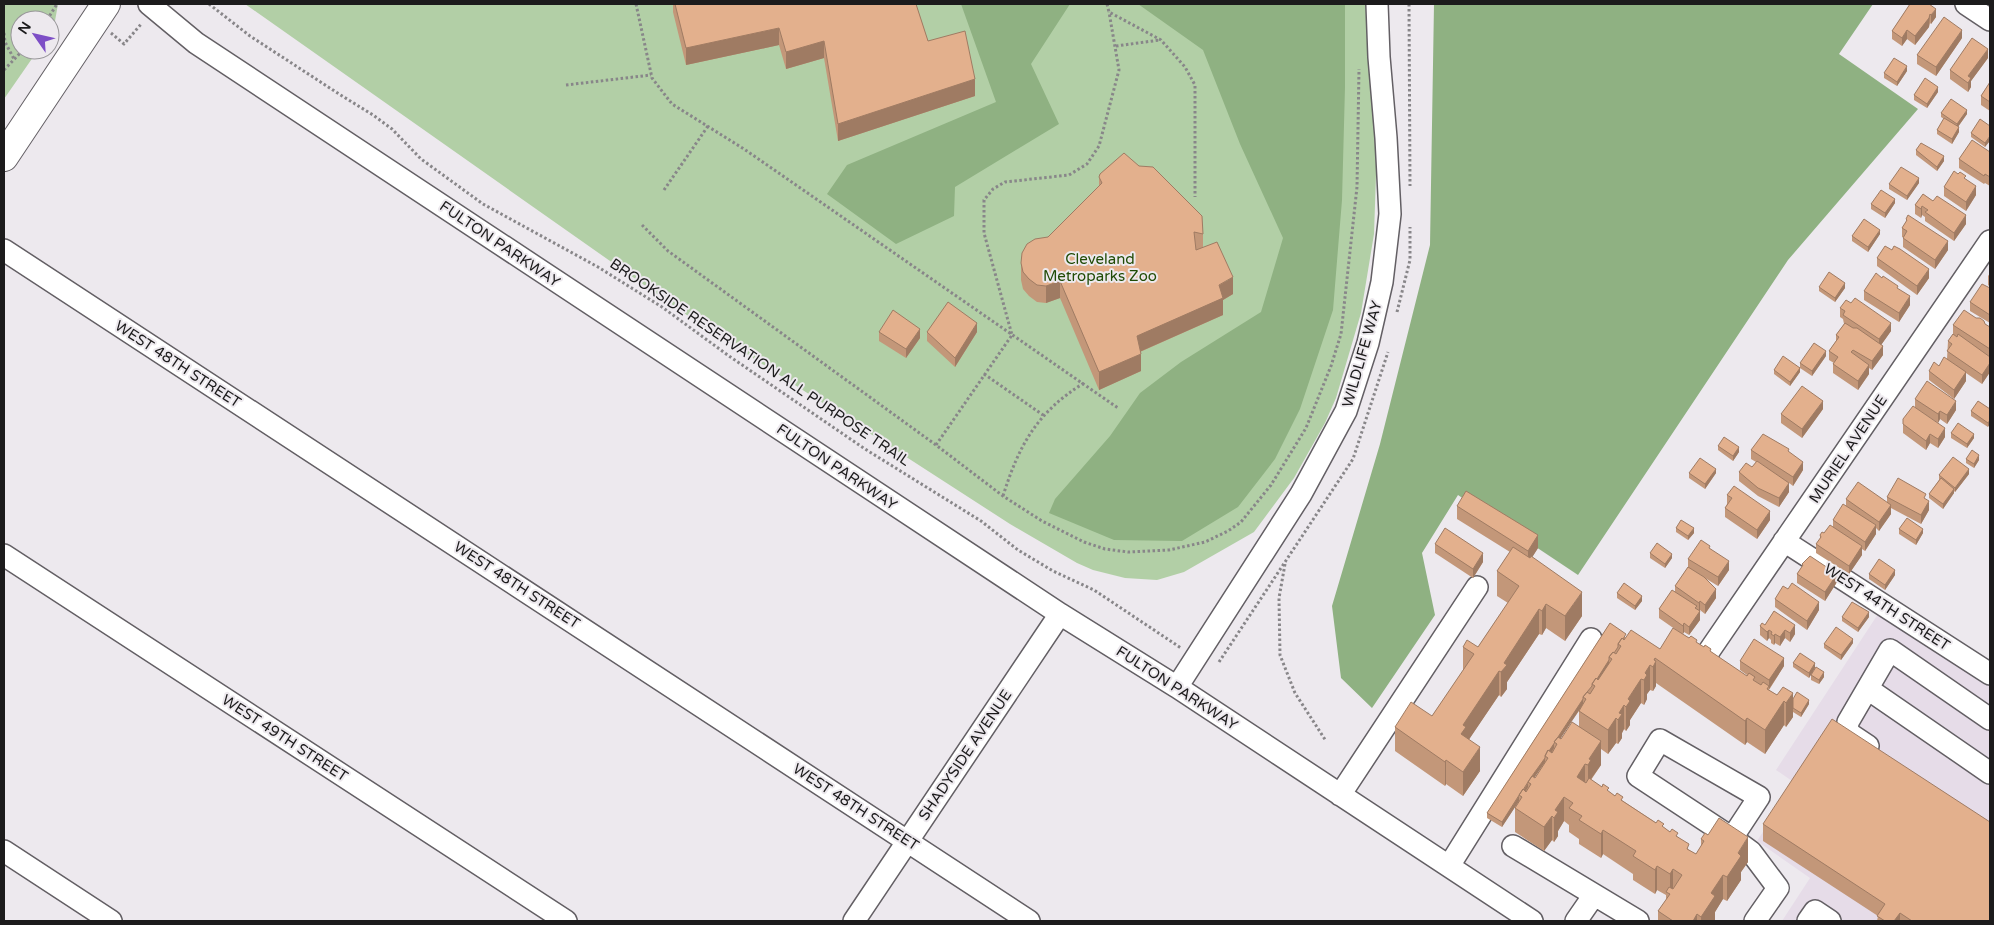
<svg xmlns="http://www.w3.org/2000/svg" width="1994" height="925" font-family="'Varela Round',sans-serif">
  <style>
    .built { fill: #e6dce8 }
    .green { fill: #b2cfa6 }
    .forest { fill: #8fb182 }
    .lines { fill: none; stroke-linecap: round; stroke-linejoin: round }
    .minor-casing { stroke: #635f64; stroke-width: 24 }
    .major-casing { stroke: #635f64; stroke-width: 30 }
    .path { stroke: #888689; stroke-width: 3; stroke-dasharray: 2.5 2.5; stroke-linecap: butt }
    .minor { stroke: #fff; stroke-width: 21 }
    .major { stroke: #fff; stroke-width: 28 }
    .wall { fill: #c39779; fill-rule: evenodd }
    .shaded-wall { fill: #9f7b63 }
    .building { fill: #e3b08d; stroke: #9f7b63 }
    .labels { text-anchor: middle; stroke-width: 4; stroke-linejoin: round; paint-order: stroke }
    .street-label { font-size: 15px; fill: #1c1b1c; stroke: #ede9ee }
    .park-label { font-size: 15px; fill: #204b06; stroke: #ede9ee }
  </style>
  <rect width="100%" height="100%" fill="#ede9ee"/>
  <!-- built -->
  <path class="built" d="M1880,611L1990,685V921H1782L1810,878L1757,841L1795,783L1776,770Z"/>
  <!-- green -->
  <path class="green" d="M4,4H58L55,21L50,32V20H20V50H38L4,99Z
    M245,4H1369L1377,146L1374,234L1361,313L1336,398L1325,423L1294,478L1254,532L1184,572L1157,580L1125,578L1093,570L1077,563L1010,524L691,318Z"/>
  <!-- forest -->
  <path class="forest" d="M961,4H1070L1031,64L1059,124L955,187L954,216L896,244L827,194L847,165L996,102Z
    M1138,4H1345V87L1342,200L1333,310L1300,409L1275,459L1238,507L1182,541L1114,540L1049,513L1055,499L1110,436L1140,393L1181,362L1261,312L1283,238L1240,144L1203,50Z
    M1434,4H1873L1839,54L1918,109L1788,260L1578,575L1458,495L1422,553L1435,615L1372,708L1341,678L1332,606L1380,444L1430,245Z"/>
  <g class="lines">
    <defs>
      <path id="minor" d="M149,4L196,43L1060,614L1177,687L1532,921
        M1966,4L1990,20
        M4,250L1029,921
        M1784,541L1990,674
        M4,555L566,921
        M1705,657L1990,241
        M1177,687L1301,494L1346,411L1368,343L1382,282L1390,214L1386,138L1379,57L1377,4
        M1868,689L1990,773
        M1868,746L1847,732L1848,722L1890,650L1990,719
        M1340,795L1477,587
        M1732,838L1759,797L1660,740L1638,776L1732,838L1751,852L1778,888L1755,921
        M1513,846L1638,921
        M4,851L111,921
        M1449,866L1591,639
        M854,921L1060,614
        M1576,921L1594,895
        M1808,921L1815,911L1830,921"/>
      <path id="major" d="M4,157L106,4"/>
    </defs>
    <!-- minor casing -->
    <use href="#minor" class="minor-casing"/>
    <!-- major casing -->
    <use href="#major" class="major-casing"/>
    <!-- path -->
    <path class="path" d="M209,4L250,36L339,94L373,115L392,129L421,159L483,204L598,267L662,307L729,356L865,449L981,521L1018,550L1053,571L1094,590L1181,648
      M636,4L652,78L672,104L744,149L1118,408
      M1107,4L1109,12L1161,40L1185,67L1195,85V197
      M1409,4L1410,186
      M47,20L57,4
      M4,33L5,42L14,59
      M111,33L124,44L142,23
      M1116,46L1160,40
      M4,70L23,50
      M566,85L651,75
      M664,190L708,126
      M642,225L668,251L936,445L1003,496L1042,521L1084,542L1105,549L1128,552L1169,550L1205,542L1228,531L1241,522L1271,485L1306,428L1331,366L1341,334L1357,187L1359,69
      M1397,312L1410,260V227
      M984,374L1043,415
      M936,445L1012,335L984,233V200L993,189L1005,182L1069,175L1087,164L1099,146L1119,70L1109,12
      M1003,496C1019,445 1037,412 1084,383
      M1285,564L1279,598L1280,655L1295,693L1326,741
      M1219,662L1353,459L1388,352"/>
    <!-- minor -->
    <use href="#minor" class="minor"/>
    <!-- major -->
    <use href="#major" class="major"/>
  </g>
  <!-- wall -->
  <path class="wall" d="M673,4H916L928,41L975,96L838,141L824,58L786,69L779,45L686,65L673,12Z
    M1910,4L1936,17L1931,24L1930,23L1929,27L1915,45L1907,39L1902,46L1892,39V31Z
    M1962,38L1936,76L1917,64V55Z
    M1988,58L1971,81V87L1968,92L1950,79V70Z
    M1907,71L1897,86L1884,78V73Z
    M1990,82V111L1981,105V96Z
    M1938,92L1927,108L1914,100V95Z
    M1941,113L1967,114L1958,127L1959,132L1952,144L1937,134V130L1944,119L1941,117Z
    M1990,126L1985,147L1971,137V133Z
    M1916,150L1944,161L1937,171L1916,155Z
    M1990,152V186L1985,183L1984,184L1959,168V159Z
    M1099,177L1203,234V248L1233,294L1223,300V315L1140,352L1141,371L1099,390L1060,298L1046,303L1037,302L1029,296L1023,289L1021,280V263L1048,237L1099,186Z
    M1919,183L1907,200L1889,189V184Z
    M1944,187L1976,195L1966,211L1944,196Z
    M1923,194L1966,224L1954,241L1925,221V217L1922,215L1921,218L1915,214V205Z
    M1895,203L1885,218L1871,209V204Z
    M1906,219L1948,250L1935,269L1903,247V237H1902V228L1906,222Z
    M1880,234L1868,252L1852,241V236Z
    M1877,258L1929,278L1917,295L1877,266Z
    M1990,273V287L1988,285V276Z
    M1819,287L1845,288L1835,302L1819,291Z
    M1990,288V323L1970,311V302Z
    M1898,289L1910,305L1899,322L1864,300V291Z
    M1840,308L1891,331L1881,345L1883,355L1872,370L1869,368V374L1858,390L1833,373V364L1834,363L1829,360V351L1836,341V335L1844,324L1843,319L1840,317Z
    M1985,324L1990,327V372L1982,384L1966,373V381L1954,399L1929,380V371L1939,366L1947,359L1948,341L1953,334V325Z
    M879,332L920,338L906,358L879,341Z
    M927,332H977L955,367L927,341Z
    M1826,356L1812,376L1800,368V372L1790,386L1774,374V370L1800,367V363Z
    M1915,399L1956,410L1947,424L1940,419L1938,423L1915,408Z
    M1823,409L1802,438L1781,423V414Z
    M1990,409L1988,427L1971,416V411Z
    M1903,419L1945,437L1938,448L1930,443L1926,450L1903,433Z
    M1951,433L1974,438L1967,448L1951,438Z
    M1718,446L1739,452L1733,461L1718,450Z
    M1751,450L1789,452L1803,470L1793,486L1788,482L1789,492L1779,507L1758,496L1739,481V472L1752,467L1756,462L1751,459Z
    M1966,459L1979,460L1974,468L1966,463Z
    M1689,473H1716L1705,489L1689,478Z
    M1969,474L1955,492L1954,491V493L1943,509L1929,498V494L1939,480V475Z
    M1727,495L1770,520L1757,539L1725,517V508L1727,504Z
    M1887,497L1926,500L1929,510L1921,524L1891,508V514L1879,531L1876,528V534L1865,551L1862,549V555L1849,574L1816,553V544L1820,539V535L1833,527V520L1846,505V499L1887,503Z
    M1457,506L1538,548L1532,557L1582,616L1565,641L1546,628L1542,635L1539,634L1507,682V689L1501,697L1499,695L1469,739L1480,771L1463,796L1446,784L1445,786L1395,751V727L1432,716L1463,671V647H1478L1508,603L1497,596V571L1510,552L1457,519Z
    M1676,528L1694,533L1688,540L1676,532Z
    M1899,529L1923,533L1916,545L1899,534Z
    M1435,544L1483,562L1473,578L1435,553Z
    M1710,549L1729,570L1718,586L1695,572L1716,598L1705,614L1700,610V620L1689,635L1684,632L1683,634L1747,676V675L1740,670V661L1784,666L1769,690L1777,695L1809,704L1801,717L1793,712V717L1786,727L1784,725L1765,754L1747,742L1745,745L1656,683V686L1653,691L1650,690L1647,694V699L1644,705L1641,703L1630,720V725L1626,731L1624,729L1622,733V738L1618,744L1616,743L1608,754L1601,749V765L1591,780L1678,837L1689,850L1696,854L1701,847V839L1748,862L1741,872V880L1727,901L1723,899L1715,912V920L1714,921H1658V911L1666,900V895L1657,890L1655,894L1633,880V874L1603,854L1601,858L1579,844V839L1569,832V825L1564,821L1558,831V836L1554,842L1552,840L1544,851L1515,832V808L1519,801L1502,827L1487,818V813L1610,623L1626,638L1660,649L1679,632L1659,618V609L1675,591V586L1688,567V559ZM1579,711V726L1561,739L1560,738ZM1545,762L1535,778H1534Z
    M1650,553L1672,558L1665,568L1650,558Z
    M1802,564L1837,582L1825,601L1797,583V574L1802,567Z
    M1869,574L1895,575L1885,590L1869,579Z
    M1617,593L1642,601L1635,610L1617,598Z
    M1775,599L1819,610L1807,630L1775,607Z
    M1774,611L1795,634L1790,642L1785,638L1780,646L1775,643L1774,645L1771,643V640L1769,638L1767,641L1760,635V626L1765,625Z
    M1842,617H1869L1858,632L1842,621Z
    M1853,643L1841,660L1824,648V644Z
    M1793,663L1815,668L1809,678L1793,667Z
    M1811,675L1824,677L1819,684L1811,680Z
    M1763,824L1990,921H1877L1878,916L1763,841Z"/>
  <!-- shaded-wall -->
  <path class="shaded-wall" d="M1936,9V17L1931,24V15Z
    M1930,14L1929,27L1915,45V36Z
    M779,28V45L686,65V48Z
    M1907,30V39L1902,46V38Z
    M1962,30V38L1936,76V67Z
    M824,41V58L786,69V52Z
    M1988,49V58L1971,81V87L1968,92V76Z
    M1907,66V71L1897,86V82Z
    M975,79V96L838,141V124Z
    M1938,87V92L1927,108V104Z
    M1967,110V114L1957,128V124Z
    M1959,127V132L1952,144V139Z
    M1990,136V141L1985,147V143Z
    M1944,156V161L1937,171V167Z
    M1919,178V183L1907,200V196Z
    M1976,186V195L1966,211V202Z
    M1895,199V203L1885,218V213Z
    M1922,206V215L1921,218V209Z
    M1966,215V224L1954,241V233Z
    M1880,230V234L1868,252V247Z
    M1948,241V250L1935,269V260Z
    M1929,269V278L1917,295V286Z
    M1233,277V294L1223,300V315L1137,353V336Z
    M1060,281V298L1046,303V286Z
    M1845,283V288L1835,302V298Z
    M1910,296V305L1899,322V313Z
    M977,323V332L955,367V358Z
    M1891,323V331L1879,348V339Z
    M920,329V338L906,358V349Z
    M1883,346V355L1872,370V361Z
    M1826,351V356L1812,376V371Z
    M1141,354V371L1099,390V372Z
    M1990,363V372L1982,384V375Z
    M1869,365V374L1858,390V381Z
    M1800,368V372L1790,386V382Z
    M1966,372V381L1954,399V390Z
    M1823,401V409L1802,438V429Z
    M1956,401V410L1947,424V415Z
    M1940,411V419L1938,423V414Z
    M1990,420V424L1988,427V423Z
    M1945,428V437L1938,448V439Z
    M1930,434V443L1926,450V441Z
    M1974,434V438L1967,448V444Z
    M1739,447V452L1733,461V456Z
    M1979,455V460L1974,468V464Z
    M1803,462V470L1793,486V477Z
    M1716,469V473L1705,489V484Z
    M1969,469V474L1955,492V488Z
    M1789,483V492L1779,507V498Z
    M1954,489V493L1943,509V504Z
    M1929,501V510L1921,524V515Z
    M1891,505V514L1879,531V522Z
    M1770,511V520L1757,539V530Z
    M1876,525V534L1865,551V542Z
    M1694,528V533L1688,540V536Z
    M1923,529V533L1916,545V540Z
    M1538,535V548L1528,564V551Z
    M1862,546V555L1849,574V566Z
    M1483,553V562L1473,578V569Z
    M1672,554V558L1665,568V564Z
    M1729,561V570L1718,586V577Z
    M1895,570V575L1885,590V585Z
    M1837,574V582L1825,601V592Z
    M1716,589V598L1705,614V605Z
    M1582,592V616L1565,641V616Z
    M1642,596V601L1635,610V606Z
    M1700,601V610L1699,612V603Z
    M1819,602V610L1807,630V621Z
    M1546,604V628L1542,635V611Z
    M1539,609V634L1507,682V689L1501,697V672L1504,663Z
    M1700,611V620L1689,635V627Z
    M1869,612V617L1858,632V628Z
    M1684,623V632L1683,634V626Z
    M1795,625V634L1790,642V633Z
    M1769,630V638L1767,641V632Z
    M1785,630V638L1780,646V637Z
    M1775,634V643L1774,645V636Z
    M1853,639V643L1841,660V655Z
    M1655,658V663L1656,661V686L1653,691V667L1654,660Z
    M1784,658V666L1769,689V680Z
    M1609,660V664L1595,686L1593,685Z
    M1815,663V668L1809,678V673Z
    M1650,665V690L1647,694V699L1644,705V680L1645,673Z
    M1499,671V695L1466,744L1461,734L1463,725Z
    M1824,672V677L1819,684V680Z
    M1641,679V703L1630,720V725L1626,731V707L1628,699Z
    M1793,693V717L1786,727V703Z
    M1583,699V704L1557,744L1555,742Z
    M1809,700V704L1801,717V713Z
    M1784,701V725L1765,754V730Z
    M1624,705V729L1622,733V738L1618,744V720L1619,713Z
    M1616,718V743L1608,754V730Z
    M1747,718V742L1745,745V721Z
    M1601,741V765L1591,779V784L1588,790V765L1589,759Z
    M1554,743V748L1548,758L1545,756Z
    M1480,747V771L1463,796V772Z
    M1545,758V762L1530,784L1528,782Z
    M1446,760V784L1445,786V762Z
    M1585,764V788L1577,777Z
    M1528,783V787L1522,797L1520,796Z
    M1519,796V801L1502,827V822Z
    M1564,797V821L1558,831V836L1554,842V818L1555,810Z
    M1552,816V840L1544,851V827Z
    M1603,830V854L1601,858V834Z
    M1748,837V862L1741,872V880L1727,901V877L1738,853Z
    M1657,866V890L1655,894V870Z
    M1673,869V893L1670,898V874Z
    M1723,875V899L1715,912V920L1714,921H1701V917L1711,893Z
    M1900,913V921H1894Z
    M1697,914V921H1693Z"/>
  <!-- building -->
  <path class="building" d="M675,4H916L928,41L965,31L975,79L838,124L824,41L786,52L779,28L686,48Z
    M1910,4H1929L1936,9L1931,15L1930,14L1929,18L1915,36L1907,30L1902,38L1892,31Z
    M1944,17L1962,30L1936,67L1917,55Z
    M1972,38L1988,49L1968,76L1971,78L1968,83L1950,70Z
    M1894,58L1907,66L1897,82L1884,73Z
    M1925,78L1938,87L1927,104L1914,95Z
    M1990,82V102L1981,96Z
    M1951,99L1967,110L1957,124L1941,113Z
    M1944,118L1959,127L1952,139L1937,130Z
    M1980,119L1990,126V136L1985,143L1971,133Z
    M1972,140L1990,152V177L1985,174L1984,176L1959,159Z
    M1921,143L1944,156L1937,167L1916,150Z
    M1124,153L1139,166L1153,167L1202,216L1203,234L1194,232L1196,250L1217,242L1233,277L1219,285L1223,298L1137,336L1141,354L1099,372L1060,281L1046,286L1037,285L1029,279L1023,272L1021,263L1022,253L1027,244L1035,239L1048,237L1102,183L1099,177L1100,174Z
    M1901,167L1919,178L1907,196L1889,184Z
    M1954,171L1958,174L1960,172L1966,176L1964,178L1976,186L1966,202L1944,187Z
    M1881,190L1895,199L1885,213L1871,204Z
    M1923,194L1933,201L1937,196L1966,215L1954,233L1925,212L1928,210L1922,206L1921,209L1915,205Z
    M1908,215L1948,241L1935,260L1903,238L1907,231L1902,228L1907,220L1906,219Z
    M1864,219L1880,230L1868,247L1852,236Z
    M1885,246L1892,250L1894,246L1900,249L1929,269L1917,286L1877,258Z
    M1829,272L1845,283L1835,298L1819,287Z
    M1876,273L1882,278L1883,276L1898,286L1897,288L1910,296L1899,313L1864,291Z
    M1982,284L1990,288V315L1970,302Z
    M1855,298L1891,323L1879,339L1843,315L1845,311L1840,308L1846,300L1851,303Z
    M948,302L977,323L955,358L927,332Z
    M893,310L920,329L906,349L879,332Z
    M1964,310L1976,318H1980L1984,321L1985,324L1990,327V349L1953,325Z
    M1845,323L1853,328H1857L1883,346L1872,361L1853,350L1851,352L1869,365L1858,381L1833,364L1838,357L1829,351L1839,337L1836,335Z
    M1953,334L1957,337L1958,334L1990,357V363L1982,375L1947,351L1952,344L1948,341Z
    M1814,343L1826,351L1812,371L1800,363Z
    M1783,356L1800,368L1790,382L1774,370Z
    M1944,357L1966,372L1954,390L1929,371L1934,362L1939,366Z
    M1927,381L1956,401L1947,415L1940,411L1938,414L1915,399Z
    M1802,386L1823,401L1802,429L1781,414Z
    M1978,401L1990,409V420L1988,423L1971,411Z
    M1913,406L1945,428L1938,439L1930,434L1926,441L1903,424V419Z
    M1958,423L1974,434L1967,444L1951,433Z
    M1763,434L1789,449L1788,451L1803,462L1793,477L1751,450Z
    M1724,437L1739,447L1733,456L1718,446Z
    M1972,450L1979,455L1974,464L1966,459Z
    M1953,457L1969,469L1955,488L1939,475Z
    M1700,458L1716,469L1705,484L1689,473Z
    M1757,461L1789,483L1779,498L1758,488L1739,472L1746,463L1752,467Z
    M1898,478L1926,494L1924,498L1929,501L1921,515L1887,497Z
    M1941,478L1954,489L1943,504L1929,494Z
    M1858,482L1891,505L1879,522L1846,499Z
    M1734,486L1770,511L1757,530L1725,508L1732,498L1727,495Z
    M1466,491L1538,535L1528,551L1457,506Z
    M1843,504L1876,525L1865,542L1833,520Z
    M1907,518L1923,529L1916,540L1899,529Z
    M1681,520L1694,528L1688,536L1676,528Z
    M1830,525L1862,546L1849,566L1816,544L1821,537L1820,535L1822,532L1824,533Z
    M1445,528L1483,553L1473,569L1435,544Z
    M1701,540L1710,546L1709,548L1729,561L1718,577L1688,559Z
    M1657,543L1672,554L1665,564L1650,553Z
    M1513,547L1530,558L1531,556L1582,592L1565,616L1546,604L1542,611L1539,609L1504,663L1507,665L1501,672L1499,671L1463,725L1466,727L1461,734L1480,747L1463,772L1446,760L1445,762L1395,727L1411,702L1432,716L1474,654L1463,647L1467,640L1478,647L1519,586L1497,571Z
    M1810,556L1837,574L1825,592L1797,574L1803,565L1802,564Z
    M1879,559L1895,570L1885,585L1869,574Z
    M1688,567L1704,577L1716,589L1705,605L1700,601L1699,603L1675,586Z
    M1624,583L1642,596L1635,606L1617,593Z
    M1792,583L1819,602L1807,621L1775,599L1783,586L1788,589Z
    M1672,590L1697,606L1695,608L1700,611L1689,627L1684,623L1683,626L1659,609Z
    M1852,602L1869,612L1858,628L1842,617Z
    M1774,611L1795,625L1790,633L1785,630L1780,637L1775,634L1774,636L1771,634L1772,632L1769,630L1767,632L1760,626L1762,623L1765,625Z
    M1610,623L1626,634L1623,639L1622,638L1618,644V647L1614,653L1613,652L1609,657V660L1597,679L1596,678L1592,684V686L1583,697V699L1558,737L1554,742H1555L1549,751L1548,750L1545,756V758L1532,776L1528,782L1523,790V789L1502,822L1487,813Z
    M1836,627L1853,639L1841,655L1824,644Z
    M1673,628L1689,638L1691,636L1697,640L1696,642L1704,647L1705,645L1711,649L1710,651L1747,676L1749,673L1755,677L1753,680L1761,685L1763,682L1769,686L1767,689L1777,695L1783,687L1793,693L1786,703L1784,701L1765,730L1747,718L1745,721L1655,658L1654,660L1656,661L1653,667L1650,665L1645,673L1647,675L1644,680L1641,679L1628,699L1630,701L1626,707L1624,705L1619,713L1622,714L1618,720L1616,718L1608,730L1579,711L1586,699L1583,697L1587,692L1590,694L1595,686L1592,684L1596,678L1598,680L1612,659L1609,657L1613,652L1616,654L1621,646L1618,644L1622,638L1624,640L1631,630L1660,649Z
    M1754,639L1784,658L1769,680L1740,661Z
    M1800,653L1815,663L1809,673L1793,663Z
    M1816,667L1824,672L1819,680L1811,675Z
    M1797,692L1809,700L1801,713L1793,708V699Z
    M1832,719L1990,822V921H1912L1900,913L1894,921H1885L1877,916L1885,904L1763,824Z
    M1572,722L1601,741L1589,759L1591,760L1588,765L1585,764L1577,777L1586,783L1589,778L1602,787L1603,784L1609,788L1607,790L1615,796L1617,793L1623,797L1621,800L1656,823L1658,820L1664,824L1662,826L1670,832L1672,829L1678,833L1676,836L1689,844L1687,849L1696,854L1704,841L1701,839L1705,833L1708,835L1719,818L1748,837L1738,853L1741,856L1727,877L1723,875L1711,893L1715,896L1701,917L1697,914L1693,921H1673L1658,911L1670,894L1666,892L1669,887L1673,889L1682,875L1673,869L1670,874L1657,866L1655,870L1633,856L1636,851L1603,830L1601,834L1579,820L1582,816L1569,808L1573,803L1564,797L1555,810L1558,812L1554,818L1552,816L1544,827L1515,808L1522,797L1519,795L1523,789L1526,792L1531,784L1528,782L1532,776L1535,778L1548,758L1545,756L1548,750L1552,753L1557,744L1554,742L1558,737L1561,739Z"/>
  <g class="labels">
    <!-- street labels -->
    <g class="street-label">
      <text transform="translate(500 244) rotate(34)" y="5">FULTON PARKWAY</text>
      <text transform="translate(1362 354) rotate(-74)" y="5">WILDLIFE WAY</text>
      <text transform="translate(760 362) rotate(34)" y="5">BROOKSIDE RESERVATION ALL PURPOSE TRAIL</text>
      <text transform="translate(178 364) rotate(33)" y="5">WEST 48TH STREET</text>
      <text transform="translate(1848 449) rotate(-56)" y="5">MURIEL AVENUE</text>
      <text transform="translate(837 467) rotate(34)" y="5">FULTON PARKWAY</text>
      <text transform="translate(517 585) rotate(33)" y="5">WEST 48TH STREET</text>
      <text transform="translate(1887 607) rotate(33)" y="5">WEST 44TH STREET</text>
      <text transform="translate(1177 688) rotate(33)" y="5">FULTON PARKWAY</text>
      <text transform="translate(285 738) rotate(33)" y="5">WEST 49TH STREET</text>
      <text transform="translate(965 755) rotate(-56)" y="5">SHADYSIDE AVENUE</text>
      <text transform="translate(856 807) rotate(33)" y="5">WEST 48TH STREET</text>
    </g>
    <!-- park labels -->
    <g class="park-label">
      <text x="1100" y="264">Cleveland<tspan x="1100" dy="17">Metroparks Zoo</tspan></text>
    </g>
  </g>
  <!-- border -->
  <rect width="1994" height="925" fill="none" stroke="#1c1b1c" stroke-width="10"/>
  <!-- north arrow -->
  <g transform="translate(35 35) rotate(304)"><circle r="24" fill="#ede9ee" stroke="#99979a"/>
  <path d="M0-4L9 19L0 12L-9 19Z" fill="#7d4ec6"/>
  <text y="-8" font-size="14" font-weight="bold" text-anchor="middle" fill="#1c1b1c">N</text>
  </g>
</svg>
